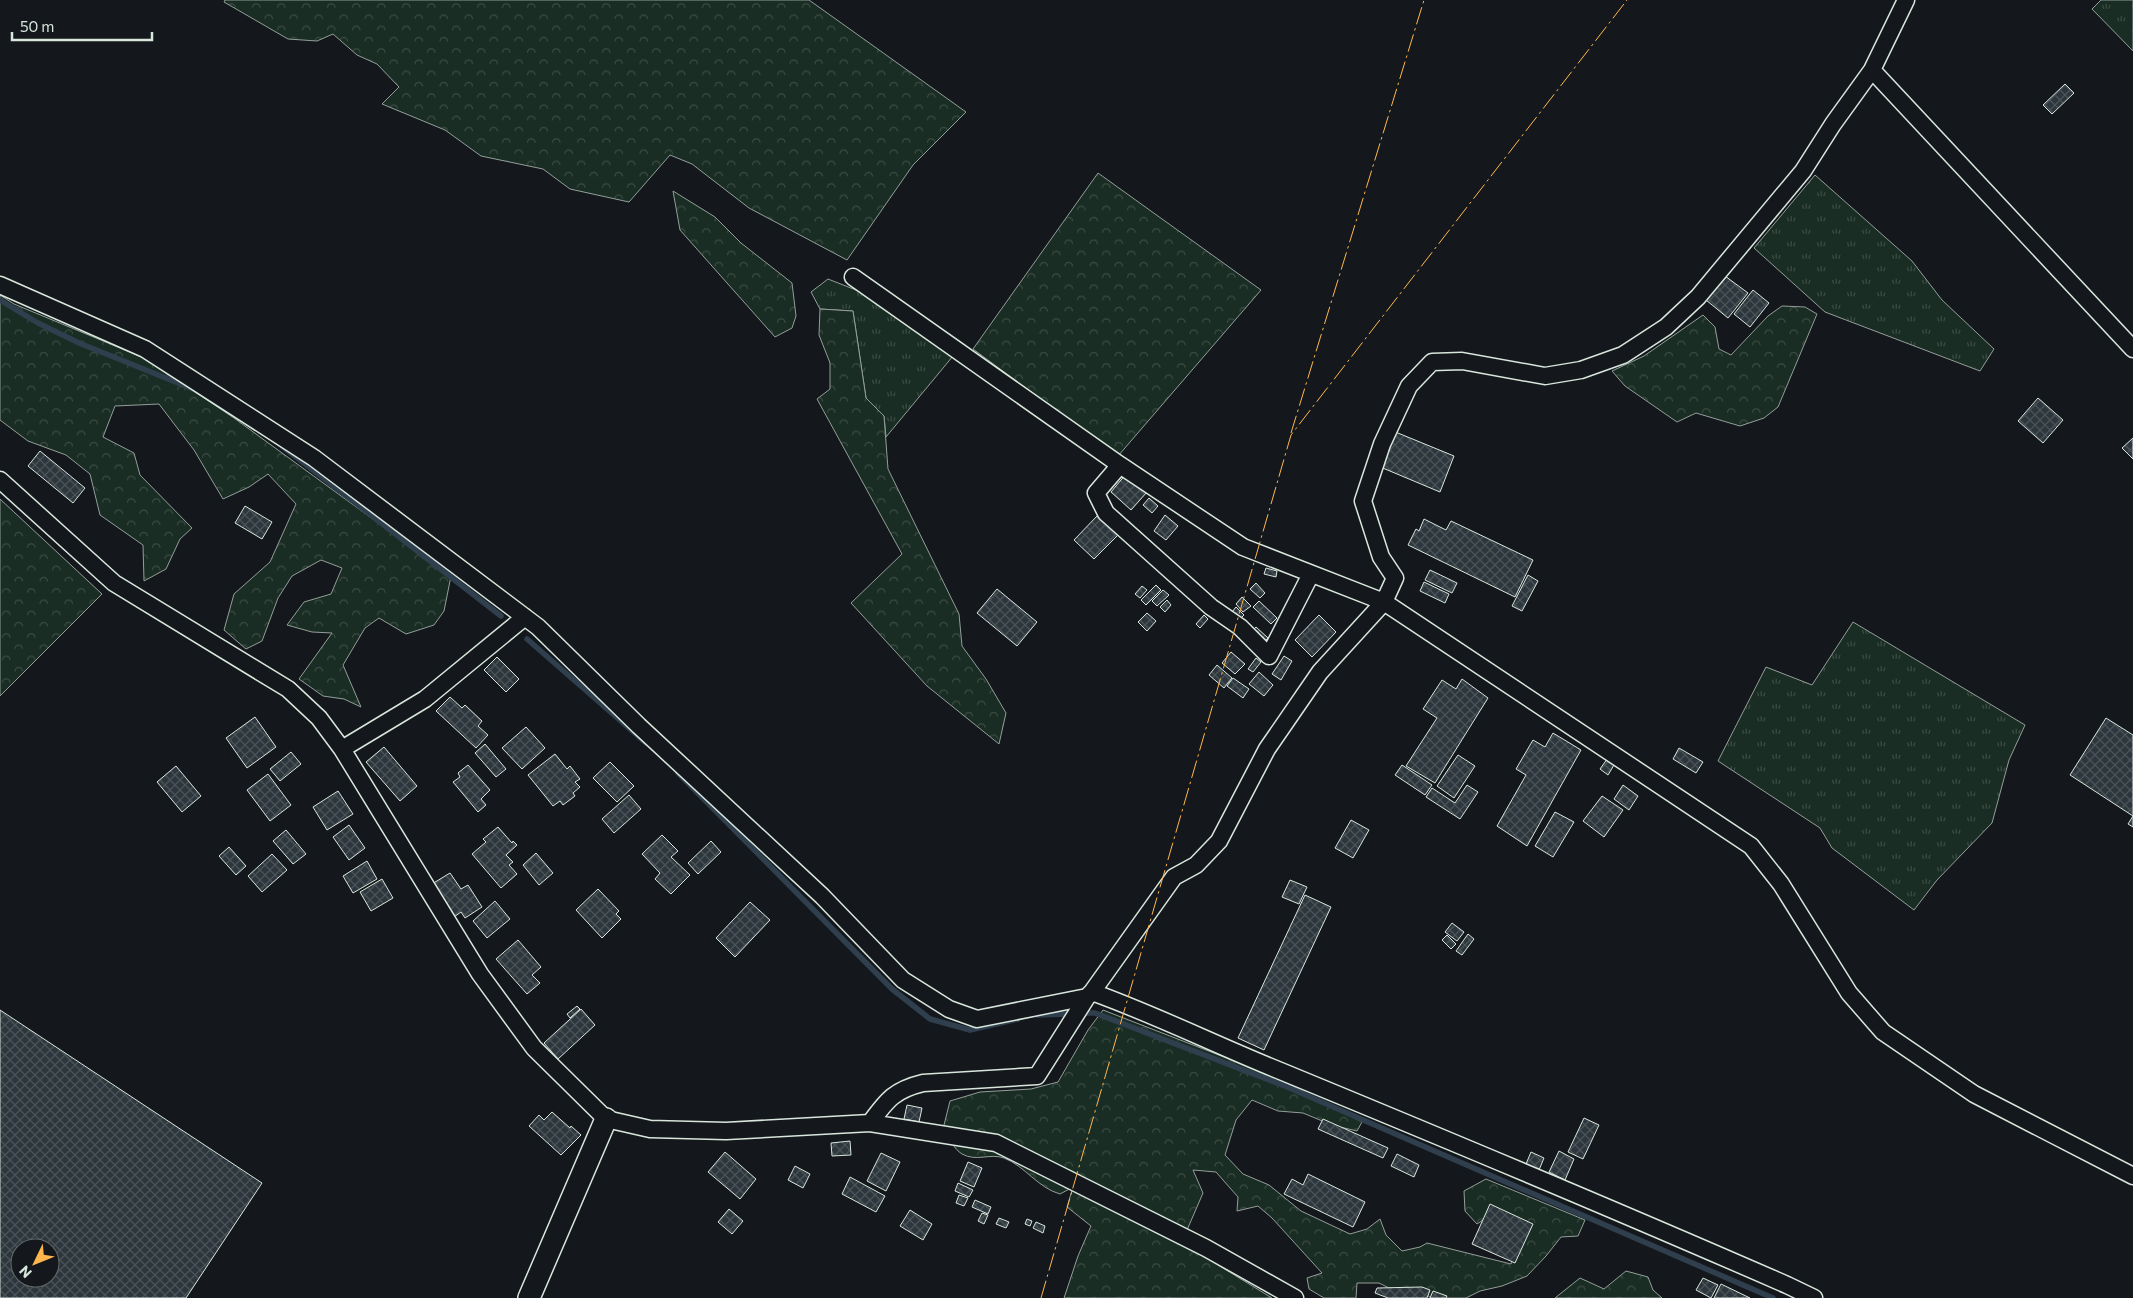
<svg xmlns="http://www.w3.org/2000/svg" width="2133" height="1298" font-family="Commissioner,sans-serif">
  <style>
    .grass { fill: url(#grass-tufts); stroke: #939e99 }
    .forest { fill: url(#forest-crowns); stroke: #939e99 }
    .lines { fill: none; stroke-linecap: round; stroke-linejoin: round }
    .stream { stroke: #2f3f4d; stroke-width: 5.5 }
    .building { fill: url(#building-cross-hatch); stroke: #d8e6dc; fill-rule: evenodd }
    .minor-casing { stroke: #d8e6dc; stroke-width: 19 }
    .tertiary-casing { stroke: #d8e6dc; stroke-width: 24 }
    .minor { stroke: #14181c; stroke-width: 16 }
    .tertiary { stroke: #14181c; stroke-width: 21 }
    .power { stroke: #ffb74d; stroke-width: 1; stroke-dasharray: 18 4 2.5 4; stroke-linecap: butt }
  </style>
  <defs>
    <pattern id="grass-tufts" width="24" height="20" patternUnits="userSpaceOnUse" patternTransform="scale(1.25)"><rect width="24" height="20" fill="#1a2d24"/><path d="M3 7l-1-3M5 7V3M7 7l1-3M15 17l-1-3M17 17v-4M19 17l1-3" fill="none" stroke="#3b4b43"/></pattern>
    <pattern id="forest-crowns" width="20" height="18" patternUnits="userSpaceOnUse" patternTransform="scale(1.25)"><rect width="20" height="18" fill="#1a2d24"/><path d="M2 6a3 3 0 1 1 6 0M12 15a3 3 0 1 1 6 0" fill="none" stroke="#3b4b43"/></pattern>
    <pattern id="building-cross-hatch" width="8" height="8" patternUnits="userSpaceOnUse" patternTransform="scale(1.25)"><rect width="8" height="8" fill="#2c363c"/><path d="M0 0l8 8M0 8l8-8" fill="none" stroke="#4a5358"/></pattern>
  </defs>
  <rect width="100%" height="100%" fill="#14181c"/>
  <!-- grass -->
  <path class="grass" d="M2101,0H2133V51L2092,9Z
    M1815,175L1912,261L1942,300L1994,349L1980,371L1825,312L1754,248Z
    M828,279L861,292L953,356L886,437L884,416L866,398L853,311L820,309L811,292Z
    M1853,622L2025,725L2009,760L1992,823L1937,880L1914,910L1832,848L1820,828L1718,761L1766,667L1812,685Z"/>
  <!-- forest -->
  <path class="forest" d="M225,0H809L966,112L913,165L847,260L749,208L692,164L670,155L629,202L570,189L543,169L481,156L445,130L382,104L399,87L377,64L357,55L333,34L317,41L288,39L224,2Z
    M1098,173L1261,290L1118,456L973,349Z
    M673,191L715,217L741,243L792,283L796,316L792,328L775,337L680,230Z
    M0,295L14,304L144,358L234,418L451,576L444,611L434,625L406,634L379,618L365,628L343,665L361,707L344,699L323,696L299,679L332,633L312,632L287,625L304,602L331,594L342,568L321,560L292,576L278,598L262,641L246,649L224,630L234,594L270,562L296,504L268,474L249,487L223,499L194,450L159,404L115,406L103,437L134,453L140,475L192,528L180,539L166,569L144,581L143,545L100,515L90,474L66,455L28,441L0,420Z
    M1782,306L1805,307L1817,314L1778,407L1764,418L1740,426L1696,413L1677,422L1625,386L1612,371L1644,356L1703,315L1715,327L1719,349L1731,355L1768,316Z
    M820,309L853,311L866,398L884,416L888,469L959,614L962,646L986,679L1006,713L999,744L927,686L851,603L902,554L817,399L830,389V363L819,335Z
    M0,499L102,594L0,696Z
    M1103,1010L1273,1076L1362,1122L1357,1131L1332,1125L1303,1113L1278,1111L1252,1100L1236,1120L1225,1155L1243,1174L1269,1185L1301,1211L1350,1234L1367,1229L1380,1219L1386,1235L1402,1251L1420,1247L1427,1243L1511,1264L1527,1227L1489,1216L1477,1224L1465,1211L1464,1191L1486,1179L1585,1220L1578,1236L1561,1237L1546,1256L1527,1276L1502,1286L1480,1291L1466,1298H1431L1422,1291L1393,1290L1379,1283H1357L1356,1298H1324L1309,1289L1307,1278L1322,1273L1272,1218L1258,1206L1237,1211L1238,1197L1216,1172L1193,1170L1203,1193L1187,1230L1218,1265L1272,1298H1064L1078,1256L1091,1226L1067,1207L1073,1187L1060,1194C1038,1188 1025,1166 1004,1158C990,1153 976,1162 962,1154C954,1149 948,1137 943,1129L950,1101L980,1092L1031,1089L1058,1082L1088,1030Z
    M1626,1271L1648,1277L1653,1290L1662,1298H1555L1580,1278L1604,1289Z"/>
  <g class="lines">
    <!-- stream -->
    <path class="stream" d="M0,300L38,323L79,343L193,389
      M282,446L501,616
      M527,639L646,743
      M678,773L892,989L930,1019L970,1030L1018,1019
      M1087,1013H1095L1285,1086L1773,1298
      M1037,1015L1066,1014"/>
  </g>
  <!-- building -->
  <path class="building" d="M2065,84L2074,93L2052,114L2043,105Z
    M1725,276L1748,293L1728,318L1706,300Z
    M1753,290L1769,303L1750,327L1734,314Z
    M2038,398L2063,420L2043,443L2018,421Z
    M1393,431L1454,456L1440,492L1378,466Z
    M2133,438V459L2122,448Z
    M40,451L85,488L73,503L28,466Z
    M1126,474L1147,492L1131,510L1111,492Z
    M1149,498L1158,506L1152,513L1143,505Z
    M245,506L272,522L262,539L235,523Z
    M1098,515L1119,534L1094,559L1074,540Z
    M1165,515L1178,526L1166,540L1154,531Z
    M1424,519L1446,530L1451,521L1533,560L1515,597L1408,545L1416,529L1419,531Z
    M1266,568L1277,571L1276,577L1264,574Z
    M1430,570L1457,583L1452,593L1425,580Z
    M1528,575L1538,581L1522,611L1512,606Z
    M1424,582L1449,594L1445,603L1420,591Z
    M1256,583L1265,593L1260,598L1250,589Z
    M1156,585L1161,590L1146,605L1141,600Z
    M1142,586L1147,590L1140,598L1135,594Z
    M997,589L1037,622L1017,646L977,613Z
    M1163,590L1169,595L1157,606L1152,601Z
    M1242,597L1251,606L1243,612L1236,604Z
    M1167,600L1171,605L1165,612L1160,607Z
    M1259,601L1277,618L1271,624L1253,607Z
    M1236,607L1244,615L1239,620L1232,612Z
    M1147,613L1156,621L1147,631L1138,622Z
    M1204,615L1208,619L1200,628L1196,624Z
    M1319,615L1336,632L1312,657L1295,640Z
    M1256,627L1268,638L1263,643L1251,632Z
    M1231,652L1245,664L1235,674L1222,663Z
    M1284,656L1292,661L1281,680L1272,674Z
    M497,657L519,679L506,692L484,670Z
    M1256,658L1261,662L1253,672L1248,669Z
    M1217,665L1232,678L1224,688L1209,675Z
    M1259,672L1273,685L1264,696L1249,684Z
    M1233,678L1249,689L1243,698L1227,686Z
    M1462,679L1488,698L1435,783L1406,766L1437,718L1423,709L1442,680L1456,689Z
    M450,697L462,708L465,705L482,721L478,726L488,735L476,748L436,711Z
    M255,717L276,747L247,768L226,738Z
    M2106,718L2133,735V816L2070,775Z
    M526,727L545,748L522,769L502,748Z
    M1553,733L1581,750L1527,846L1497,826L1526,775L1516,769L1533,740L1545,747Z
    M485,744L506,769L496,777L475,753Z
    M384,747L417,786L400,801L366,762Z
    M1679,748L1703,762L1696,773L1673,759Z
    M291,752L301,764L280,781L270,769Z
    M555,754L567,769L570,766L580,779L575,782L580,787L573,793L575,796L563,805L560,801L553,806L528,775Z
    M1458,755L1475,766L1454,798L1437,786Z
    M1610,755L1617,760L1608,775L1600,769Z
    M610,762L634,786L617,802L593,778Z
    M468,765L490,790L481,799L486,805L478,812L453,782L460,777L458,773Z
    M1402,765L1432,785L1425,795L1395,775Z
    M176,766L201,796L182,812L157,782Z
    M268,774L291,805L270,821L247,790Z
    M1467,785L1478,792L1460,819L1426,797L1432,788L1455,803Z
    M1623,785L1638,796L1629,810L1614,799Z
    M338,791L353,814L327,830L313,807Z
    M629,795L641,809L614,833L602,819Z
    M1602,796L1623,810L1604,837L1583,821Z
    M1555,812L1574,822L1553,857L1535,846Z
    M2133,816V827L2128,824Z
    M1351,820L1369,830L1353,858L1335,848Z
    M349,825L365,848L349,860L333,837Z
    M498,827L512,843L513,841L517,845L506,855L513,862L509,865L517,874L501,888L472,854L486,842L483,839Z
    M286,830L306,854L293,864L273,841Z
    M662,835L678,851L671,857L690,875L671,894L655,879L660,873L642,854Z
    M711,841L721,852L698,874L688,863Z
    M229,847L246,866L236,875L219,856Z
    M536,853L553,873L539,885L523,865Z
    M272,854L287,870L262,892L248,876Z
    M367,861L377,879L353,893L343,876Z
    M450,873L461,889L468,885L482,907L465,918L461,912L454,917L432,884Z
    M382,879L393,898L371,911L360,892Z
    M1290,880L1307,887L1299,904L1282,897Z
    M598,889L619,911L616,914L621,919L602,938L576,910Z
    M1305,895L1331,907L1264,1050L1238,1038Z
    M495,901L510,919L487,938L473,921Z
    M750,902L770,920L735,957L716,938Z
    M1452,923L1464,932L1457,941L1445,932Z
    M1468,934L1474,939L1462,955L1456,951Z
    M1447,935L1456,944L1451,949L1442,940Z
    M518,940L541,967L532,975L540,983L527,994L496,959Z
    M577,1006L580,1009L570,1018L567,1014Z
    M581,1009L595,1025L558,1059L544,1043Z
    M0,1010L262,1183L186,1298H0ZM20,1248H50V1278H20Z
    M907,1105L922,1108L919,1122L904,1119Z
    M552,1112L570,1128L571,1126L581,1135L561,1155L529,1126L539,1115L544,1120Z
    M1584,1118L1599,1125L1583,1159L1568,1152Z
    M1323,1119L1388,1148L1383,1158L1318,1129Z
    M850,1141L851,1155L832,1156L831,1143Z
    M1559,1151L1574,1159L1565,1180L1549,1172Z
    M725,1152L756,1179L740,1199L708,1172Z
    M1531,1152L1544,1158L1539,1170L1526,1164Z
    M881,1153L900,1162L886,1191L867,1181Z
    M1397,1154L1419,1165L1414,1177L1391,1166Z
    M968,1162L982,1168L974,1187L960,1181Z
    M795,1166L810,1174L803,1188L788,1180Z
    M1308,1174L1365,1202L1353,1227L1284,1194L1292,1179L1303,1185Z
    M850,1177L885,1196L876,1212L842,1194Z
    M958,1183L973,1190L969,1197L955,1191Z
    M959,1195L968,1198L964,1206L956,1203Z
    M975,1200L991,1207L988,1214L972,1207Z
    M1490,1204L1533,1224L1515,1263L1472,1244Z
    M729,1209L743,1221L732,1234L718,1222Z
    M910,1210L932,1224L923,1240L900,1226Z
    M982,1213L988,1215L984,1224L978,1221Z
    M999,1218L1009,1222L1006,1228L996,1224Z
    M1027,1219L1032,1221L1030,1226L1025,1224Z
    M1036,1222L1045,1226L1043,1233L1033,1228Z
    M1703,1278L1718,1285L1711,1298L1696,1290Z
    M1721,1284L1750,1298H1714Z
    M1422,1287L1430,1290L1427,1298H1388L1375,1293L1377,1288Z
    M1433,1291L1447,1296L1446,1298H1430Z"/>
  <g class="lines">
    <defs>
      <path id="minor" d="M1872,70L2133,349
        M853,277L1120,465L1243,547L1384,602L1751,846L1781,884L1849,993L1883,1032L1974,1094L2133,1176
        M0,285L145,349L314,458L538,627L639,726L822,896L903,980L949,1009L977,1019L1087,997L1092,992L1174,877L1196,865L1219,841L1267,749L1320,672L1384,602L1395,578L1381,557L1363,501L1382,444L1409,386L1432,362L1462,361L1545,376L1581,370L1623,355L1666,327L1698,297L1803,171L1833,124L1872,70L1906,0
        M1120,465L1096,493L1106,513L1211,607L1240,627L1269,656L1311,574
        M0,480L114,583L288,689L319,718L342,749L480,974L534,1048L606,1119L650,1129L726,1131L870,1123L996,1143L1206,1248L1295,1298
        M342,749L425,699L525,617
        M1092,992C1156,1015 1216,1045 1278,1070C1448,1140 1618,1211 1787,1285L1814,1298
        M870,1123C887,1100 894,1090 923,1083L1037,1076L1087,997"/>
      <path id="tertiary" d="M529,1298L606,1119"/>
    </defs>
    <!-- minor casing -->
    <use href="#minor" class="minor-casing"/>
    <!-- tertiary casing -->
    <use href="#tertiary" class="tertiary-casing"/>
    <!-- minor -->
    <use href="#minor" class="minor"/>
    <!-- tertiary -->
    <use href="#tertiary" class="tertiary"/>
    <!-- power -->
    <path class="power" d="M1291,433L1424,0
      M1041,1298L1291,435L1627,0"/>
  </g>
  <!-- north arrow -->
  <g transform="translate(35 1263) rotate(227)"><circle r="24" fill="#14181c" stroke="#626a69"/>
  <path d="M0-4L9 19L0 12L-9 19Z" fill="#ffb74d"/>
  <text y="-8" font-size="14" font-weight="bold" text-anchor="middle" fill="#d8e6dc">N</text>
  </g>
  <!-- scale -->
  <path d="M12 32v8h140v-8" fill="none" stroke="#d8e6dc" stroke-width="2.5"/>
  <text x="20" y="32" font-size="15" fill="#d8e6dc" stroke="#14181c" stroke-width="4" paint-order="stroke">50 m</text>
</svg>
